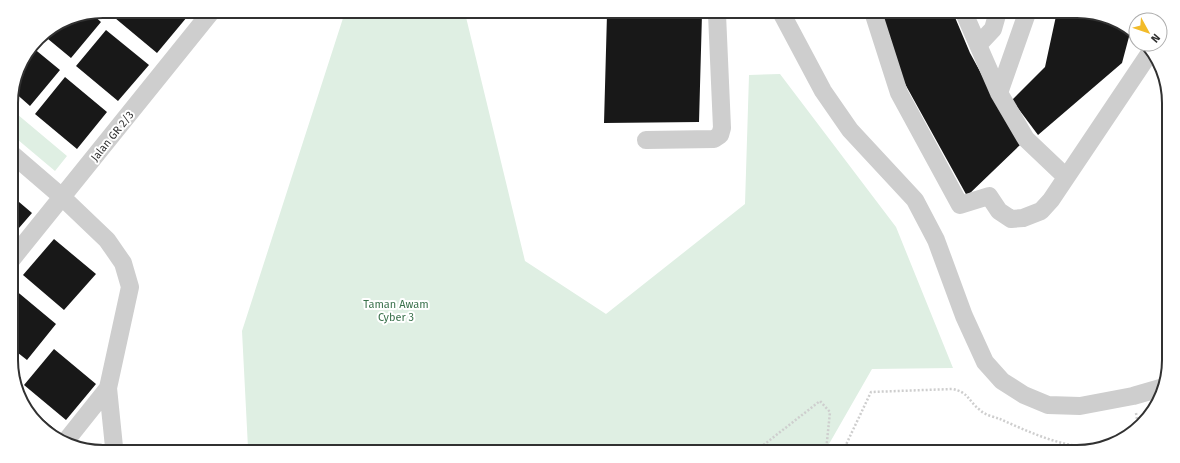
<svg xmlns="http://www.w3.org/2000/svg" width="1180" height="463" font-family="'Fira Sans',sans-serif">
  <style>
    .green { fill: #dfefe3 }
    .building { fill: #181818 }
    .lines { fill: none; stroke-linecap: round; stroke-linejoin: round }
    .path { stroke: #cecece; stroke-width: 2.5; stroke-dasharray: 2 2; stroke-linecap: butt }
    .minor { stroke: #cecece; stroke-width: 18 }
    .labels { text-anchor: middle; stroke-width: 4; stroke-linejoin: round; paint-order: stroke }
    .street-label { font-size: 11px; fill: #313131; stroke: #fff }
    .park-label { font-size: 11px; fill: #3a714c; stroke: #fff }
    .rim { fill: none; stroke: #313131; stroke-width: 2 }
  </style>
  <rect width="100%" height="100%" fill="#fff"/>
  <!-- green -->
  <path class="green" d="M345,12L465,13L525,261L606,314L745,204L749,75L780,74L896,227L953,368L872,369L825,451L248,448L242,331Z
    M11,109L67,156L55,171L11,134Z"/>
  <!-- building -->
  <path class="building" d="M121,11H180L187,17L157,53L115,18Z
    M91,13L101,22L71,58L42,34L68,18Z
    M607,14H702L699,122L604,123Z
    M876,15H954L970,53L1020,145L967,196L899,73Z
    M1056,16H1107L1130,33L1122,63L1038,135L1012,100L1045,67Z
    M106,30L149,65L118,101L76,66Z
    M32,47L60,70L30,106L13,91L21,62Z
    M65,77L107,112L77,149L35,114Z
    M12,196L32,213L12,236Z
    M54,239L96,274L64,310L23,275Z
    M14,289L56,324L27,360L13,349L12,292Z
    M54,349L96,384L66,420L24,385Z
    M13,371L21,378L16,383L13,377Z
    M26,405L57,431L55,434L34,420Z"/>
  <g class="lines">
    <!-- path -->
    <path class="path" d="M1136,413L1138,426
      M757,450L820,401L830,412L826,451
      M843,451L871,392L952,389C969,392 968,401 980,410C985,415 994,417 1000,419C1029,432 1063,448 1095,447"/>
    <!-- minor -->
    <path class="minor" d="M782,14L823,91L850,130L915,200L936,240L964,316L985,362L1002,381L1024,395L1048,405L1080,406L1133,396L1164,387
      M874,15L899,93L960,205L989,196L999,211L1011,219L1023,218L1041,211L1051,200L1151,51
      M965,15L999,93L1026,139L1066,177
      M978,45L993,29L997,15
      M999,93L1026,16
      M646,140L714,139L720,135L722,128L717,14
      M12,154L62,197L107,240L123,263L130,287L108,388L114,447
      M12,259L211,12
      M65,442L108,388"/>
  </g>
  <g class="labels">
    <!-- street labels -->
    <g class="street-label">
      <text transform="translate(112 136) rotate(-51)" y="4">Jalan GR 2/3</text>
    </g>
    <!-- park labels -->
    <g class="park-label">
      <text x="396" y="308">Taman Awam<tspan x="396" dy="13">Cyber 3</tspan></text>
    </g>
  </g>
  <!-- crop -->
  <path d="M0 0H1180V463H0ZM103 18H1077A85 85 0 0 1 1162 103V360A85 85 0 0 1 1077 445H103A85 85 0 0 1 18 360V103A85 85 0 0 1 103 18Z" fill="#fff" fill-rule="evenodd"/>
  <path class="rim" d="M103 18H1077A85 85 0 0 1 1162 103V360A85 85 0 0 1 1077 445H103A85 85 0 0 1 18 360V103A85 85 0 0 1 103 18Z"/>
  <!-- north arrow -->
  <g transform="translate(1148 32) rotate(130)"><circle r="19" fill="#ffffff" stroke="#adadad"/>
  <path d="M0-3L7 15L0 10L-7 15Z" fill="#f2bb29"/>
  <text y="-6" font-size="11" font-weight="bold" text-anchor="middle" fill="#313131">N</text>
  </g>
</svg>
